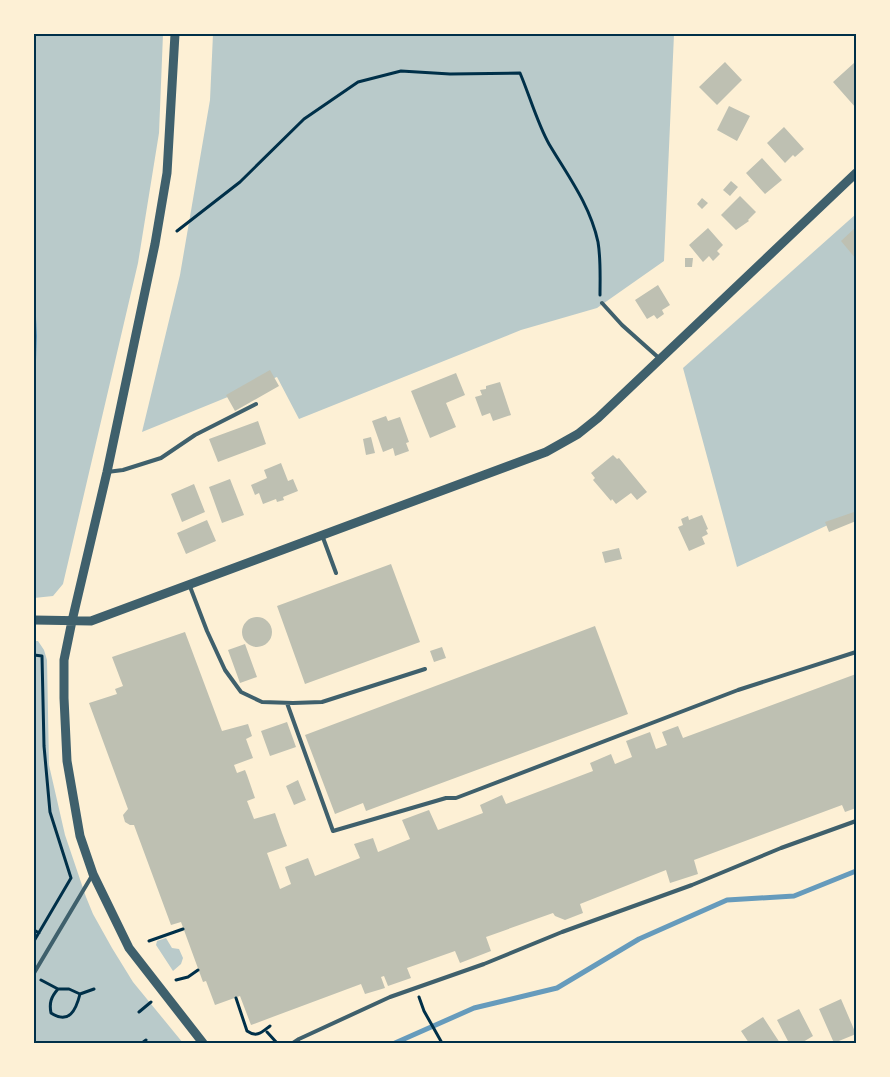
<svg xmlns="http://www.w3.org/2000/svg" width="890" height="1077" font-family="'Golos Text',sans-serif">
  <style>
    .green { fill: #b9caca }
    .water { fill: #669bbc }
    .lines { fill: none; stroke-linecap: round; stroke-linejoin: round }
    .stream { stroke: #669bbc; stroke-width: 5 }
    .building { fill: #bec0b2 }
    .path { stroke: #003049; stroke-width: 3 }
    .service { stroke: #3f606c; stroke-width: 4 }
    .tertiary { stroke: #3f606c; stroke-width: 9 }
    .neatline { fill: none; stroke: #003049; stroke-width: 2 }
  </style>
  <rect width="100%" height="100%" fill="#fdf0d5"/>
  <!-- green -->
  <path class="green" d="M34,34H163L159,133L138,263L63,584L53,596L34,598Z
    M213,34H674L664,261L597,308L521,330L299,419L277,377L142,432L180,275L210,100Z
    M856,214V512L737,567L683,368Z
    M34,641H38L44,650L47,660L49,765L65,835L86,897L93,914L112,948L133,982L183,1043H34Z
    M166,938L172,948L179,949L183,958L181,964L173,971L156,945L157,941Z"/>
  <!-- water -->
  <path class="water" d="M34,280L37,336L34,409Z"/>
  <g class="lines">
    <!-- stream -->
    <path class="stream" d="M395,1043L474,1008L557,988L639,939L727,900L794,896L856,871"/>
  </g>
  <!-- building -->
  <path class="building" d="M725,62L742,80L717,105L699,87Z
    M854,63L856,65V108L833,82Z
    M729,106L750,116L737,141L717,130Z
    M784,127L804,149L795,157L793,155L785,163L767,143Z
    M762,158L782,180L765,194L746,173Z
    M731,181L738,187L730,196L723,190Z
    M740,196L756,212L748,220L749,221L736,230L721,215Z
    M702,198L708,203L702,209L697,204Z
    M856,227V259L841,241Z
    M708,228L723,245L717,251L720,254L713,261L709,256L703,262L689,245Z
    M685,258H693L692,267H685Z
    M658,285L670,305L662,310L664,314L657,319L654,315L647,319L635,300Z
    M270,370L279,386L235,411L226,395Z
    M456,373L465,395L446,403L456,427L430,438L411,391Z
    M500,382L511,415L493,421L490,413L482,416L475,397L482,395L480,390L486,389V386Z
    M386,416L388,421L400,417L409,442L406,443L409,451L395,456L393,448L383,452L372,421Z
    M258,421L266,444L218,462L209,439Z
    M371,437L375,453L366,455L363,439Z
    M613,455L617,459L619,458L647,492L637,500L631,493L616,504L612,499L611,501L593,480L595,478L591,473Z
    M281,463L288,481L293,479L298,491L283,497L284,500L277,502L276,499L263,504L259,493L255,495L251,485L267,478L264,470Z
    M230,479L244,515L222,523L209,487Z
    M194,484L205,512L182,522L171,494Z
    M854,512L856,521L829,532L825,522Z
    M702,515L708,529L706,530L708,534L702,537L705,544L689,551L678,527L683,525L681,519L688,516L689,520Z
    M207,520L216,541L186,554L177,533Z
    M619,548L622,559L605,563L602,552Z
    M391,564L420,642L305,684L277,606Z
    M242 632a15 15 0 1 1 30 0a15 15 0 1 1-30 0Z
    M595,626L628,714L366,811L363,803L335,814L305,735Z
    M185,632L222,731L248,724L252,736L246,739L253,758L234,765L237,773L245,770L247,775L255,798L247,801L254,819L275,813L282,833L287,846L267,853L280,889L291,884L285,867L308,858L315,876L360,858L354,844L373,838L378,852L410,839L402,820L429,810L438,830L483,813L480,805L502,795L506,804L593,771L590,763L611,754L615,764L632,757L626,741L650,732L656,749L667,745L662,732L678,726L683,738L856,674V808L845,812L842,805L694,860L698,874L670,883L666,870L580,904L583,913L565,920L555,916L553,913L486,937L491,951L460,963L455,951L407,968L411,978L388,986L384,976L381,977L385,988L365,994L361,984L251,1025L240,996L215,1005L206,981L203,982L181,922L171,925L134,825H130L125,822L123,815L128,809L89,703L117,694L115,689L123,686L112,657Z
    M245,644L257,677L240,683L228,650Z
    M442,647L446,658L434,662L430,651Z
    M287,722L296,747L270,756L261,731Z
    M298,780L306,800L294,805L286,786Z
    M841,999L856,1034L834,1043L819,1009Z
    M799,1009L813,1036L803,1042L804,1043H789L777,1020Z
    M763,1017L780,1043H749L741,1031Z"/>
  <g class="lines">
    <!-- path -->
    <path class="path" d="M177,231L240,182L304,119L358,82L401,71L450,74L520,73C529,94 538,125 549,144C568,176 590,205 598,242C601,260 600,278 600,295
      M34,655L42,656L44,746L50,812L71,878L34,941
      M34,930L39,933
      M149,941L183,929
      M41,980L58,989
      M176,980L188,977L198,970
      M80,994C76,1010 69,1025 51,1013C49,1003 51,997 58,989H69L80,994L94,989
      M419,997L424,1011L442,1043
      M236,998L247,1031C257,1038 262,1032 270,1026
      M139,1012L151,1002
      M267,1032L277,1043
      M142,1043L146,1040"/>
    <!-- service -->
    <path class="service" d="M602,303L622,325L660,359
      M107,472L123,470L161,458L195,435L256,404
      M322,535L336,573
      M189,584L207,631L225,670L241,692L262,702L293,703L322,702L425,669
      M287,703L333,831L446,798H456L738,690L856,652
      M34,973L93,874
      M293,1043L299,1039L390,997L484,964L562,932L692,885L781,848L856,821"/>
    <!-- tertiary -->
    <path class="tertiary" d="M175,34L167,173L155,244L107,472L72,621L64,660V698L67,761L80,836L93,874L129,948L203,1043
      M34,620L91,621L546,452L578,434L598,418L856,173"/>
  </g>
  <!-- border -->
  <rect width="890" height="1077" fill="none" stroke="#fdf0d5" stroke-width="70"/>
  <rect x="35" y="35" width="820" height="1007" class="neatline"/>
</svg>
